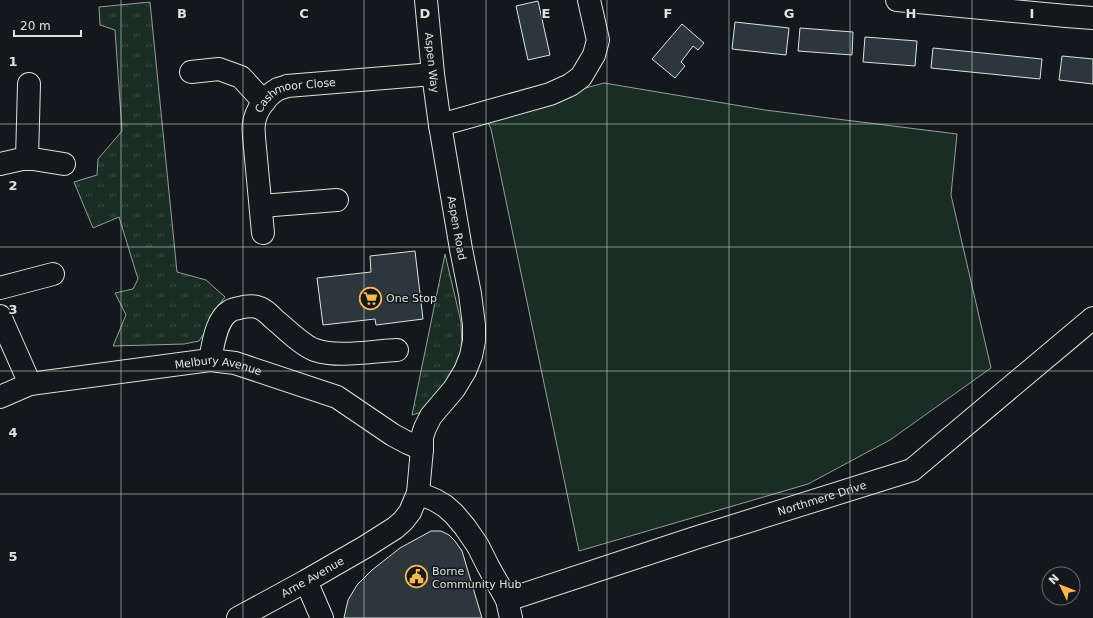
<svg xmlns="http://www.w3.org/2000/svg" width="1093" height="618" font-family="'DejaVu Sans',sans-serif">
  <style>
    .grass { fill: url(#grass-tufts); stroke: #939e99 }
    .garden { fill: #1a2d24; stroke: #939e99 }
    .building { fill: #2c363c; stroke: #d8e6dc }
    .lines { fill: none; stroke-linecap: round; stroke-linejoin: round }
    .minor-casing { stroke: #d8e6dc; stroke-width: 24 }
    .minor { stroke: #14181c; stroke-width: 22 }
    .grid { fill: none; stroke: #d8e6dc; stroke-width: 1; stroke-opacity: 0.55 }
    .labels { text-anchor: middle; stroke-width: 3; stroke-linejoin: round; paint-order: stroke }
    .street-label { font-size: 11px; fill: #d8e6dc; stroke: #14181c }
    .poi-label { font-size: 11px; fill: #d8e6dc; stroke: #14181c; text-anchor: start }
    .grid-label { font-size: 13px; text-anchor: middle; font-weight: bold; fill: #d8e6dc; stroke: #14181c; stroke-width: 3; stroke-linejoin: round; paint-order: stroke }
  </style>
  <defs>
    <pattern id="grass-tufts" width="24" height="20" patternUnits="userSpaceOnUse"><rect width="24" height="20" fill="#1a2d24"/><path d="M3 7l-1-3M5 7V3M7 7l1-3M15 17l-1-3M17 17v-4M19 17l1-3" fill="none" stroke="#3b4b43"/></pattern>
  </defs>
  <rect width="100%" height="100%" fill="#14181c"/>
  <!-- grass -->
  <path class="grass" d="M150,2L177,272L206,280L225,297L212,314L207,329L199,341L184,344L113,346L126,315L115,293L133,289L138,279L119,217L93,228L74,182L97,175L98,159L122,131L115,30L100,25L99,7Z
    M445,254L461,322L462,352L449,377L425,411L412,415Z"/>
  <!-- garden -->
  <path class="garden" d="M604,83L765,110L957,134L951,195L991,368L890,440L808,484L579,551L491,129L485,116Z"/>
  <!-- building -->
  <path class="building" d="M538,1L550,55L528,60L516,6Z
    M735,22L789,28L786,55L732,49Z
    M682,24L704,43L698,50L693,46L681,62L685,66L675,78L652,59Z
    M800,28L853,32L852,55L798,51Z
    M865,37L917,41L915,66L863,62Z
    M933,48L1042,59L1040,79L931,68Z
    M1062,56L1093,59V84L1059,80Z
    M415,251L423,319L376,325L375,319L323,325L317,278L371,272L370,256Z
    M431,531H441L449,535L455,541L462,551L482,618H344L348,600L357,585L372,570L400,548Z"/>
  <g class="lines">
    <defs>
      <g id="minor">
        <path id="s1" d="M426,0L433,74L440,125"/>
        <path d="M897,0L1066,16L1093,18"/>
        <path d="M191,72L219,69L241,77L264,102"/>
        <path d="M27,159L29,84"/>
        <path d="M0,164L22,159H33L64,164"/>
        <path d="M261,206L337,200"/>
        <path id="s2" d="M263,233L254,137C254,133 253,128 254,124C255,111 267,95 278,89C281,88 285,87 287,86L433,74"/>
        <path d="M0,288L53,274"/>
        <path d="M0,316L30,384"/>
        <path d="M210,360C213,345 216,319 230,311C232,309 236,309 239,308C246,306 253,305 260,308C265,310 270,315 274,319C285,328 303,346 315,350C338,358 373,351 397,350"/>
        <path id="s3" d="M0,397L30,384L210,360L235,363L337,397L393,435L408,443L422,449"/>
        <path d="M418,493L435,500L445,506L454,514L465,527L478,546L488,566L507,600L511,618"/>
        <path d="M306,581L322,618"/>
        <path id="s4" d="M507,600L695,538L912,470L1093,318"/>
        <path id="s5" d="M238,618L306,581L365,547L395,528L403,521L410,512L418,493L422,449V437L425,428L431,416L454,389L465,371L471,356L474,341V325L470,294L461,249L440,125L550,94L570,85L581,77L594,55L598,40L589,0"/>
      </g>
    </defs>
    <!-- minor casing -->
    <use href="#minor" class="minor-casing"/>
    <!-- minor -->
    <use href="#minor" class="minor"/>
  </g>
  <!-- grid -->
  <path class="grid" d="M121,0V618M243,0V618M364,0V618M486,0V618M607,0V618M729,0V618M850,0V618M972,0V618M0,124H1093M0,247H1093M0,371H1093M0,494H1093"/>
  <!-- icons -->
  <defs>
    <symbol id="supermarket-ring" viewBox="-11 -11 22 22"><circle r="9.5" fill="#14181c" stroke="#ffb74d" stroke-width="1.5"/><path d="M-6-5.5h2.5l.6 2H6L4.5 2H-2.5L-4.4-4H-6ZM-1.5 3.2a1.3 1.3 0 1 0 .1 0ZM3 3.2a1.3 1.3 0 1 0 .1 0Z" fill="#ffb74d"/></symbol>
    <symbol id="civic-ring" viewBox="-11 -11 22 22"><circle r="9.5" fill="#14181c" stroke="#ffb74d" stroke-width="1.5"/><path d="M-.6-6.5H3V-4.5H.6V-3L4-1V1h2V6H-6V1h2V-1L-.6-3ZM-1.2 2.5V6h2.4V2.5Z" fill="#ffb74d"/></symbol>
  </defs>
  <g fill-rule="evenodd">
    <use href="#supermarket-ring" x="358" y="286" width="25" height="25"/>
    <use href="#civic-ring" x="404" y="564" width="25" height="25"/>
  </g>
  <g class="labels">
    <!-- street labels -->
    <g class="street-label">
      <text dy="4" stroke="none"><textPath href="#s1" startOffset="63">Aspen Way</textPath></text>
      <text dy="4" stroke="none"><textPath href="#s2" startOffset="167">Cashmoor Close</textPath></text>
      <text transform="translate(457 228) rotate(80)" y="4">Aspen Road</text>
      <text dy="4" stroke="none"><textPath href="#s3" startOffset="223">Melbury Avenue</textPath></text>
      <text dy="4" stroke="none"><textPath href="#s4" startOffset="331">Northmere Drive</textPath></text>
      <text dy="4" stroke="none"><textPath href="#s5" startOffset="85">Arne Avenue</textPath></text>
    </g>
    <!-- poi labels -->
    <g class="poi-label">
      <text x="386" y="302">One Stop</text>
      <text x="432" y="575">Borne<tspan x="432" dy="13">Community Hub</tspan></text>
    </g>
  </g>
  <g class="grid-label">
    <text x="182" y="18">B</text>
    <text x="304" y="18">C</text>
    <text x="425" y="18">D</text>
    <text x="546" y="18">E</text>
    <text x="668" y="18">F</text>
    <text x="789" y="18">G</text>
    <text x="911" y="18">H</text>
    <text x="1032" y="18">I</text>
    <text x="13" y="66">1</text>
    <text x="13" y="190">2</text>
    <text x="13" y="314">3</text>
    <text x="13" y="437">4</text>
    <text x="13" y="561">5</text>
  </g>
  <!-- north arrow -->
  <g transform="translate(1061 586) rotate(313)"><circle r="19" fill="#14181c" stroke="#626a69"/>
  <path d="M0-3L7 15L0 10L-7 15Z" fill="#ffb74d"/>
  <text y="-6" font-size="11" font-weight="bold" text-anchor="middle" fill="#d8e6dc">N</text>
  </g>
  <!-- scale -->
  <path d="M14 30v6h67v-6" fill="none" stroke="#d8e6dc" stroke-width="2"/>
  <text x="20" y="30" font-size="12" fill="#d8e6dc" stroke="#14181c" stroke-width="3" paint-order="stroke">20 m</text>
</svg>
